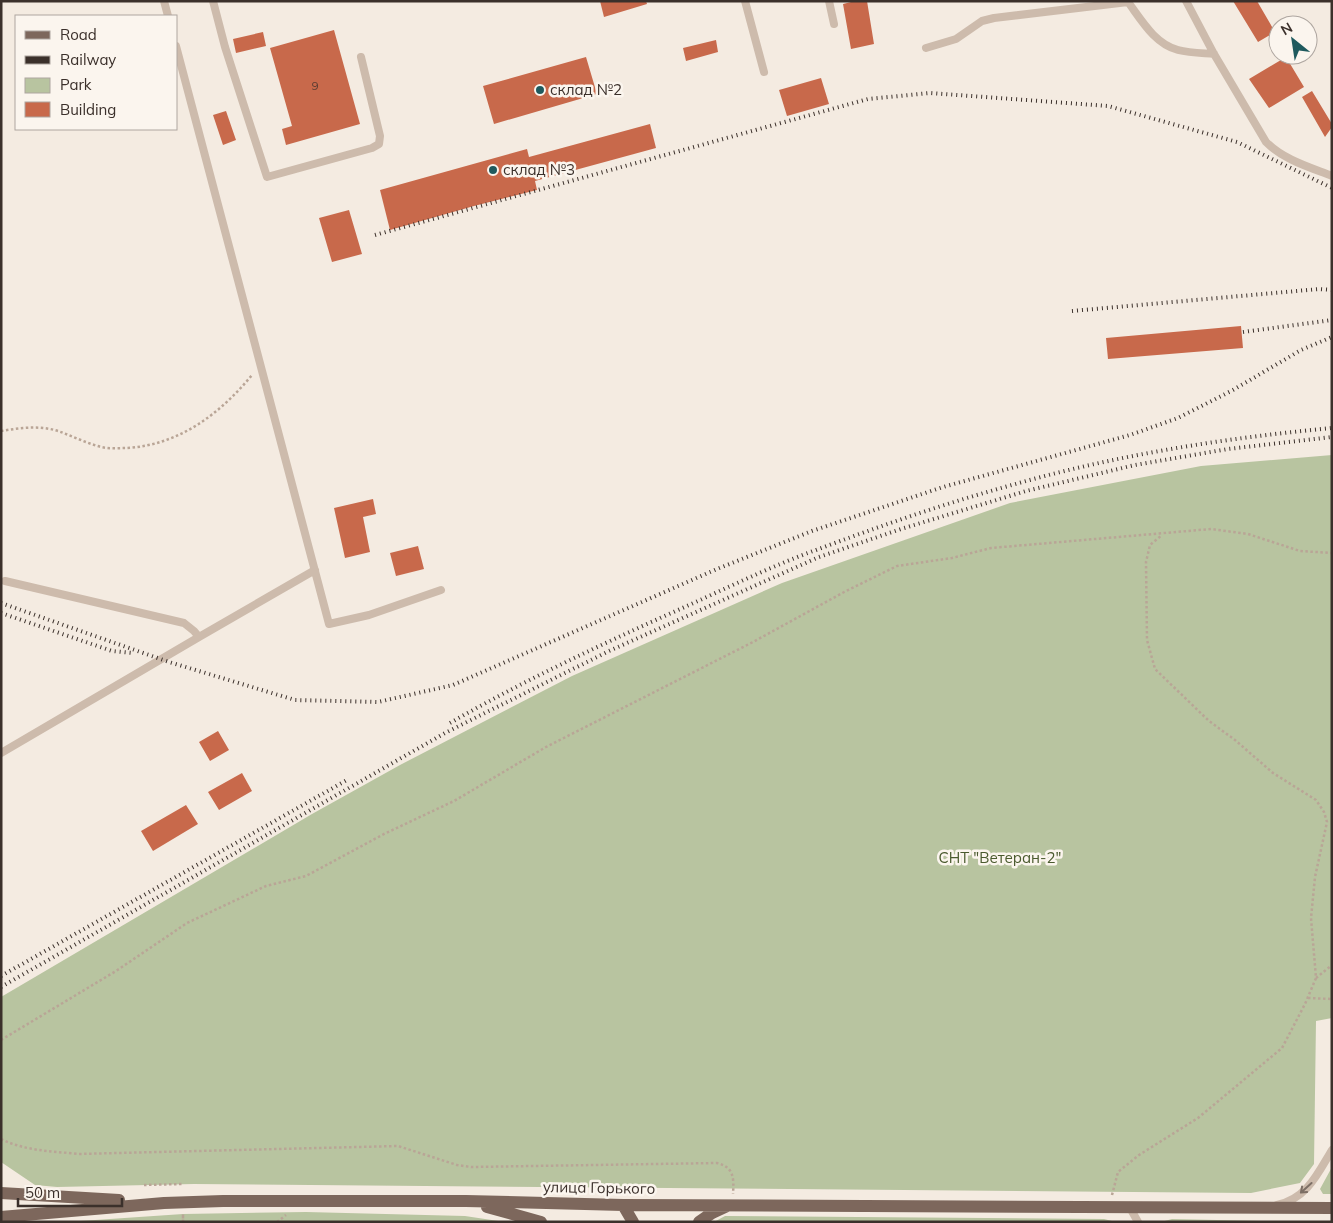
<svg xmlns="http://www.w3.org/2000/svg" width="1333" height="1223" font-family="Mulish,sans-serif">
  <style>
    .green { fill: #b8c4a0 }
    .building { fill: #c8694b }
    .lines { fill: none; stroke-linecap: round; stroke-linejoin: round }
    .path { stroke: #b9a596; stroke-width: 2.5; stroke-dasharray: 2.5 2.5; stroke-linecap: butt }
    .service { stroke: #cdbbac; stroke-width: 8 }
    .primary { stroke: #7d675c; stroke-width: 12 }
    .rail { stroke: #3b302b; stroke-width: 4; stroke-dasharray: 1 4; stroke-linecap: butt }
    .oneway { stroke: #7d6f65 }
    .poi-dot { fill: #1f5a5e; stroke: #fbf5ee; stroke-width: 2 }
    .labels { text-anchor: middle; stroke-width: 5; stroke-linejoin: round; paint-order: stroke }
    .number-label { font-size: 12px; fill: #5e3e33 }
    .poi-label { font-size: 15px; fill: #3b302b; stroke: #fbf5ee; text-anchor: start }
    .park-label { font-size: 15px; fill: #4a5a2e; stroke: #fbf5ee }
    .street-label { font-size: 15px; fill: #3b302b; stroke: #fbf5ee }
  </style>
  <rect width="100%" height="100%" fill="#f4ebe1"/>
  <!-- green -->
  <path class="green" d="M1332,455V1018L1316,1021L1314,1164L1300,1183L1251,1193L194,1184L57,1187L35,1185L1,1162V997L312,814L400,765L572,676L782,583L1010,503L1201,466Z
    M1332,1167V1194H1323L1320,1189Z
    M306,1212L465,1216L505,1222H66L183,1214Z
    M725,1216L1104,1219L1116,1222H714Z
    M1172,1219L1312,1222H1161Z"/>
  <!-- building -->
  <path class="building" d="M600,1H646L647,4L604,17Z
    M855,1H867L874,44L851,49L843,4Z
    M1233,1H1257L1275,32L1258,42Z
    M334,30L360,124L286,145L282,129L292,126L270,48Z
    M263,32L266,46L236,53L233,39Z
    M716,40L718,52L686,61L683,48Z
    M586,57L597,94L494,124L483,86Z
    M1286,57L1304,87L1269,108L1249,79Z
    M821,78L829,104L787,116L779,90Z
    M1312,91L1332,124V127L1325,137L1302,97Z
    M226,111L236,140L223,145L213,115Z
    M650,124L656,148L535,181L537,190L474,206L390,230L380,190L527,149L529,157Z
    M349,210L362,254L332,262L319,218Z
    M1241,326L1243,348L1108,359L1106,338Z
    M373,499L376,514L363,517L370,552L345,558L334,508Z
    M418,546L424,569L396,576L390,553Z
    M218,731L229,750L210,761L199,742Z
    M242,773L252,791L219,810L208,792Z
    M186,805L198,824L153,851L141,831Z"/>
  <g class="lines">
    <!-- path -->
    <path class="path" d="M1,431C20,428 39,425 58,431C72,436 86,443 101,447C110,449 119,448 127,448C179,445 220,414 252,375
      M1316,978L1332,965
      M1308,998L1332,999
      M1,1040L116,971L187,923L266,886L306,876L384,834L454,801L546,747L753,642L846,591L897,566L952,558L991,548L1211,529L1248,534L1300,551L1332,553
      M1,1139C25,1151 51,1151 78,1154L398,1146L457,1165L471,1167L717,1163C734,1167 734,1178 733,1194
      M144,1185L183,1184
      M1112,1195L1118,1172L1139,1155L1198,1118L1282,1048L1305,1004L1316,978L1311,918L1315,877L1327,822L1324,812L1316,800L1273,773L1235,740L1209,721L1155,669L1147,640L1146,562L1150,545L1162,535
      M183,1222V1214V1222
      M277,1222L286,1215"/>
    <!-- service -->
    <path class="service" d="M164,1L168,16
      M213,1L225,47L267,177L372,148L379,144L380,136L361,57
      M745,1L764,72
      M829,1L834,24
      M1186,1L1214,54L1266,142C1284,160 1309,167 1332,176
      M176,46L329,624L369,615L441,590
      M926,48L956,39L982,21L994,18L1128,2C1142,21 1155,44 1178,50C1190,53 1202,53 1214,54
      M199,637L315,570
      M1,753L199,637L194,631L184,623L5,581
      M1277,1205C1307,1199 1318,1173 1332,1150
      M1129,1206L1138,1222"/>
    <!-- primary -->
    <path class="primary" d="M1,1193L119,1200
      M623,1205L633,1222
      M487,1207L541,1222
      M1,1217L164,1203L223,1201H466L623,1205L1332,1208
      M699,1222L712,1213L727,1206"/>
    <!-- rail -->
    <path class="rail" d="M375,235L868,99L930,93L1108,106L1237,142L1332,188
      M1072,311L1319,289L1332,290
      M1243,332L1332,320
      M1,603L169,662L295,700L378,702L453,685L717,569L812,531L943,487L1130,435L1178,418L1233,390L1301,350L1332,337
      M1,613L112,651L132,653
      M450,723C523,681 600,645 678,610C723,590 769,567 816,550C880,526 946,503 1012,485C1116,455 1225,438 1332,428
      M1,976L347,780
      M1,987L445,733L609,651L819,557L901,529L1026,491L1135,465L1228,449L1332,437"/>
  </g>
  <!-- one-way arrows -->
  <defs><path id="oneway-shaft" d="M-6 0H5M1.5-3L5.5 0L1.5 3" fill="none" stroke-width="1.6" stroke-linecap="round" stroke-linejoin="round" transform="scale(1.25)"/></defs>
  <use class="oneway" href="#oneway-shaft" transform="translate(1306 1188) rotate(138)"/>
  <!-- markers -->
  <g class="poi-dot">
    <circle cx="540" cy="90" r="5"/>
    <circle cx="493" cy="170" r="5"/>
  </g>
  <g class="labels">
    <!-- number labels -->
    <g class="number-label">
      <text x="315" y="90">9</text>
    </g>
    <!-- poi labels -->
    <g class="poi-label">
      <text x="550" y="95">склад №2</text>
      <text x="503" y="175">склад №3</text>
    </g>
    <!-- park labels -->
    <g class="park-label">
      <text x="1000" y="863">СНТ "Ветеран-2"</text>
    </g>
    <!-- street labels -->
    <g class="street-label">
      <text transform="translate(599 1188) rotate(1)" y="5">улица Горького</text>
    </g>
  </g>
  <!-- border -->
  <rect width="1333" height="1223" fill="none" stroke="#3b302b" stroke-width="5"/>
  <!-- legend -->
  <rect x="15" y="15" width="162" height="115" fill="#fbf5ee" stroke="#aea6a0"/>
  <rect x="25" y="31" width="25" height="8" fill="#7d675c" stroke="#aea6a0"/>
  <text x="60" y="40" font-size="15" fill="#3b302b">Road</text>
  <rect x="25" y="56" width="25" height="8" fill="#3b302b" stroke="#aea6a0"/>
  <text x="60" y="65" font-size="15" fill="#3b302b">Railway</text>
  <rect x="25" y="78" width="25" height="15" fill="#b8c4a0" stroke="#aea6a0"/>
  <text x="60" y="90" font-size="15" fill="#3b302b">Park</text>
  <rect x="25" y="102" width="25" height="15" fill="#c8694b" stroke="#aea6a0"/>
  <text x="60" y="115" font-size="15" fill="#3b302b">Building</text>
  <!-- north arrow -->
  <g transform="translate(1293 40) rotate(330)"><circle r="24" fill="#fbf5ee" stroke="#aea6a0"/>
  <path d="M0-4L9 19L0 12L-9 19Z" fill="#1f5a5e"/>
  <text y="-8" font-size="14" font-weight="bold" text-anchor="middle" fill="#3b302b">N</text>
  </g>
  <!-- scale -->
  <path d="M18 1198v8h104v-8" fill="none" stroke="#3b302b" stroke-width="2.5"/>
  <text x="25" y="1198" font-size="15" fill="#3b302b" stroke="#fbf5ee" stroke-width="4" paint-order="stroke">50 m</text>
</svg>
